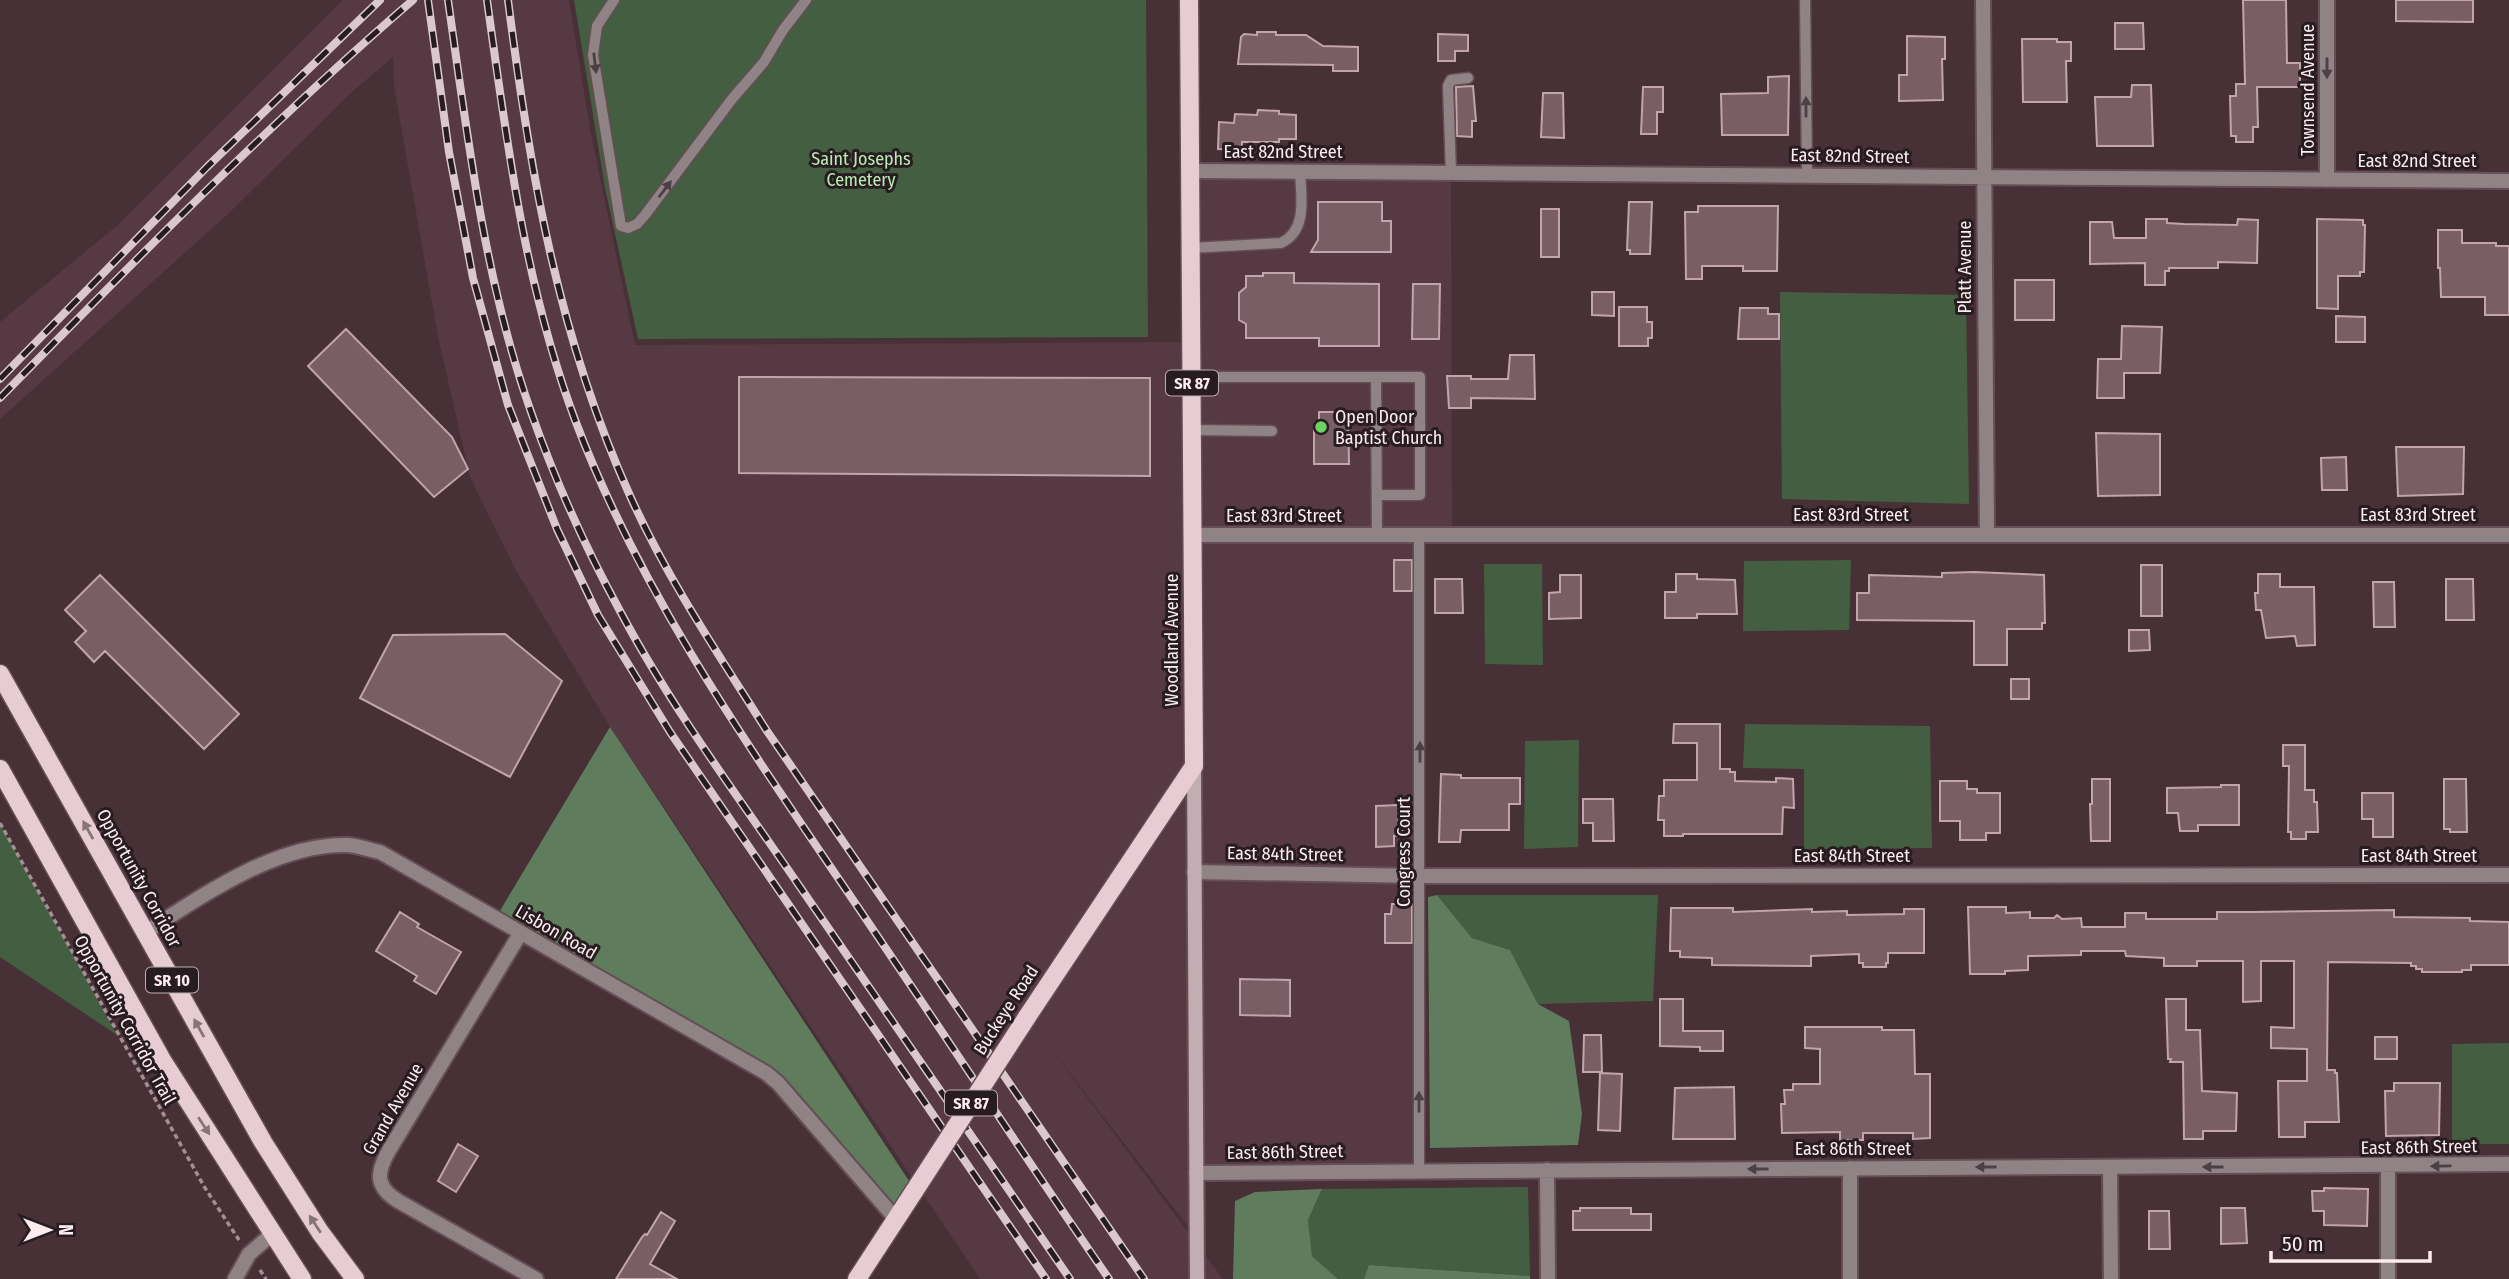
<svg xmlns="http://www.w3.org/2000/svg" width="2509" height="1279" font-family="'Fira Sans Condensed',sans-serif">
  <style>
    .built { fill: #563942 }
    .green { fill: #445e41 }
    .forest { fill: #5f7d5c }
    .building { fill: #795e65; stroke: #c1a4ac; stroke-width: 2 }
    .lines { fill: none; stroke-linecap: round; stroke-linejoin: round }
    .service-casing { stroke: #654e55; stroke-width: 13 }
    .minor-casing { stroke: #654e55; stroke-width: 18 }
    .secondary-casing { stroke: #654e55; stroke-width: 18 }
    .primary-casing { stroke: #654e55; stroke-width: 21 }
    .path { stroke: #a38f95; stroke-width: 3.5; stroke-dasharray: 5 3.5; stroke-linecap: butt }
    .service { stroke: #8f8386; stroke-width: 10 }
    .minor { stroke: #8f8386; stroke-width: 14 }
    .secondary { stroke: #c1adb2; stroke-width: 14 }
    .primary { stroke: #e7cdd3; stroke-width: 18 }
    .rail-casing { stroke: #dac8cd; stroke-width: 8 }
    .rail { stroke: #271c1f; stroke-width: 5; stroke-dasharray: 16; stroke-linecap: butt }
    .primary-bridge-casing { stroke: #654e55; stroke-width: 21; stroke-linecap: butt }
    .primary-bridge { stroke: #e7cdd3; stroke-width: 18 }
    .oneway { fill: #4b4043 }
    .oneway2 { fill: #877479 }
    .poi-dot { fill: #6cd362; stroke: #271c1f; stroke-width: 2.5 }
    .labels { text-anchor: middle; stroke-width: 6; stroke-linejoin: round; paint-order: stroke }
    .shield { fill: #271c1f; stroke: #bcaeb1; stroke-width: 2 }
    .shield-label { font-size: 16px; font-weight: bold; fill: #fcecf0 }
    .street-label { font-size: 18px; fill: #fcecf0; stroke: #271c1f }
    .park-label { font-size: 18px; fill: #baebb3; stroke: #271c1f }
    .poi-label { font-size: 18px; fill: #fcecf0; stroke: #271c1f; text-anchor: start }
  </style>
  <rect width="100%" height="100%" fill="#483037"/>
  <!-- built -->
  <path class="built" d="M343,0H569L590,129L635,345L1191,342L1190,171L1451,173L1452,534H1420L1419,1170L1197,1173V1238L1045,1041L1223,1279H980L610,727L514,567L470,477L438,337L394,86L393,57L354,90L228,214L0,419V322L119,224Z"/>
  <!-- green -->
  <path class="green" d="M574,0H1146L1148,337L638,339L605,188Z
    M1780,292L1966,295L1969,504L1782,499Z
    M1851,560L1849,630L1743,631L1744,561Z
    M1484,564H1542L1543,665L1485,664Z
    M1745,724L1930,726L1932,848L1804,849V769L1743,768Z
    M1579,740L1578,847L1524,849L1525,741Z
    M0,823L117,1035L0,957Z
    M1437,895H1658L1653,1001L1538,1004L1510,950L1472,938Z
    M2509,1043V1144H2452V1044Z
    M1528,1187L1530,1276L1370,1265L1364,1279H1338L1312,1256L1308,1220L1322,1189Z"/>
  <!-- forest -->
  <path class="forest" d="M610,727L915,1190L896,1219L778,1083L495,919Z
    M1437,895L1472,938L1510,950L1538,1004L1569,1021L1582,1114L1578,1145L1430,1148L1428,897Z
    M1322,1189L1308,1220L1312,1256L1338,1279H1233L1235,1201L1255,1192Z
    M1369,1265L1530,1276V1279H1364Z"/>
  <!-- building -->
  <path class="building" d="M2243,0H2286L2287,63H2300V87H2257L2258,127H2253V142H2236V136H2231L2230,96H2236V84H2245Z
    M2396,0H2473V22L2396,21Z
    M2115,23H2143L2144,49H2115Z
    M1257,32H1276V35H1306L1323,46L1358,47V71H1333V65L1238,64L1241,37L1244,34L1257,35Z
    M1438,34L1468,35V51H1455V61H1438Z
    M1907,36L1945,37V59H1942L1943,100L1899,101V75H1907Z
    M2022,39H2057V42H2071V61H2066L2067,102H2023Z
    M1789,76L1788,135H1722L1721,94L1768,93V77Z
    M2132,85H2151L2153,146H2097L2095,97H2131Z
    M1473,86L1476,121H1472V137L1457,136L1456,87Z
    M1643,87H1663V112H1657V134H1641Z
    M1543,93H1563L1564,138L1541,137Z
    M1258,110L1279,111V114L1296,115V139H1279V142H1242V150L1218,149L1219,122L1234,123L1235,114L1257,115Z
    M1318,202H1382V221H1391V252H1311L1318,240Z
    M1629,202H1652L1650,254H1630V250H1627Z
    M1698,206H1778L1777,271H1743V266H1702V279H1686L1685,212H1698Z
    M1541,209H1559V257H1541Z
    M2146,219H2167V223L2184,224L2237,225L2238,219L2258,220L2257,263L2218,262V268H2169V271H2165V285H2145V263L2090,264V222H2112L2114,238H2146Z
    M2317,219L2363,220V225H2365L2364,272H2360V276H2338V309L2317,308Z
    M2438,230H2462V243H2496V246H2509V315H2485V297H2441L2440,268H2438Z
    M1263,273H1294V283L1379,284V346H1319V338H1246V324L1239,320V293L1246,287V276H1263Z
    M2015,280H2054V320H2015Z
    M1413,284H1440L1439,339H1412Z
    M1592,292H1614V316L1592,315Z
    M1619,307H1647V322H1652V338H1648V346H1619Z
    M1740,308H1768V314H1779V339H1738Z
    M2336,316L2365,317V342H2336Z
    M2122,326L2162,327L2160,373H2124V398H2097L2098,359H2121Z
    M346,329L452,437L468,469L434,497L308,366Z
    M1510,355H1534L1535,399L1471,398V408H1449L1447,376H1471V379H1508Z
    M739,377L1150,378V476L739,473Z
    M1319,412H1348L1349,464H1314V426H1319Z
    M2096,433L2160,434V495L2098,496Z
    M2396,447H2464L2463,494L2398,496Z
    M2346,457L2347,490H2322L2321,458Z
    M1394,560H1412V591H1394Z
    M2141,565H2162V616H2141Z
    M1974,572L2044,575L2045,623H2042V629H2007V665H1974V621L1857,620V593H1869V575L1942,577V573Z
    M1676,574H1697V579L1735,580L1737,614H1697V618H1665V592H1676Z
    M2258,574H2280V587H2314L2315,645L2297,646L2295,636L2266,638L2261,610H2256L2255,593H2258Z
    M100,575L239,714L204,749L105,651L94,662L75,642L86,631L65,610Z
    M1560,575H1581V618L1549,619V593L1560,592Z
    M1435,579H1462L1463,613H1435Z
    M2446,579H2473L2474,620H2446Z
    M2373,582H2394L2395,627H2374Z
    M2129,630H2149L2150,650L2129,651Z
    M505,634L562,681L510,777L360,698L393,635Z
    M2011,679H2029V699H2011Z
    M1674,724H1720V769H1730V772H1735V781L1776,782V778L1793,779L1794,808L1783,807L1782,834H1683V836H1664V820H1658L1659,796H1664V780H1697V743H1673Z
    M2283,745H2305V790H2314V802H2317L2318,832H2306V839H2291V832H2288L2289,766H2283Z
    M1441,774L1461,775V778H1520V804H1509V830H1461L1460,842H1439Z
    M2092,779H2110V841H2091L2090,804H2092Z
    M2444,779H2466L2467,832H2450V829H2444Z
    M1940,781H1967V789H1977V793H2000V833H1986V840H1960V821H1940Z
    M2221,785H2239V825H2198V831H2180L2178,813H2167V788L2221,787Z
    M2362,793H2393V837H2373V819H2362Z
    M1583,799H1613L1614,841H1593V823H1583Z
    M1398,805V820H1402V836H1394V846L1376,847V806Z
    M1392,904H1412V943H1385V914H1391Z
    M1968,907H2006V913L2030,912V918H2054L2057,915L2062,919L2081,918L2082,927H2125V913H2146V919H2217V912H2253L2394,910V917L2470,918V921L2509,922V965H2471V970H2462V972H2422V969H2416V966H2411V963L2328,962L2327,1070H2335V1073H2337L2339,1122H2305V1137H2279L2278,1081H2307V1049L2271,1048V1027L2294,1028V961H2261V1001L2243,1002V961H2197V966H2164V958L2126,956L2125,951H2081V955L2028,956V970L2005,971V974H1970Z
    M1671,908H1733V912L1812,909V912L1847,911V915L1904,914V909H1924V953H1888V963H1886V967H1863V963H1859V954L1811,956V966L1712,965V958L1680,957V951H1670Z
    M400,912L419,924L417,927L461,952L436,994L414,981L417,976L376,951Z
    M1240,979L1290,980V1016L1240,1015Z
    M1660,999H1683V1031H1723V1051H1700V1047L1660,1046Z
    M2166,999H2186V1030H2200L2202,1091L2237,1093L2236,1131H2203V1139H2184L2183,1062H2170L2171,1059H2168Z
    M1805,1027H1882V1030H1914L1915,1074H1930V1138L1913,1139V1133H1863V1140H1840V1132L1782,1133L1781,1104H1785L1784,1090H1793V1084H1820V1049L1805,1048Z
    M1584,1035H1601L1602,1072H1583Z
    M2375,1037H2397V1059H2375Z
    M1600,1073L1622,1074L1620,1131L1598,1130Z
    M2394,1083H2440L2439,1135L2386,1136L2385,1091H2394Z
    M1734,1087L1735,1139H1673L1675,1088Z
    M458,1144L478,1156L456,1192L438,1181Z
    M2324,1188L2368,1189L2367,1226L2324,1225V1211H2313L2312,1191H2324Z
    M1580,1208H1631V1214H1651V1230H1573V1211H1580Z
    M2221,1208H2245L2247,1243L2221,1244Z
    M2149,1211H2169L2170,1249H2149Z
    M661,1212L675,1221L650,1264L677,1279H616L642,1237L645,1234L647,1235Z"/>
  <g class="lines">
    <defs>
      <path id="service" d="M614,0L597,26L593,55L621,226L628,228L637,224L645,215L732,99L764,62L783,30L806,0
        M1805,0L1807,175
        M1451,173L1448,86L1451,80L1468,78
        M1191,248L1281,243C1308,230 1301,197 1300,171
        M1192,377H1420V495H1377
        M1376,377L1377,534
        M1193,430L1272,431
        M1419,534V1170"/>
      <path id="minor" d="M1983,0L1987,534
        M2327,0V180
        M1190,171L2509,181
        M1193,535H2509
        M1194,872L1420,876L2509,875
        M146,932C203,895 277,843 348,845C359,846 370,850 380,852L766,1073L778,1083L896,1219
        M520,934L388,1152C376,1174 376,1187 398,1201L536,1279
        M2110,1167L2111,1279
        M1850,1168V1279
        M1547,1170L1548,1279
        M1196,1173L2509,1164
        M235,1279L249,1254L272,1234
        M2388,1279V1167"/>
      <path id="secondary" d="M1194,766L1197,1279"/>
      <path id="primary" d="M0,674L263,1142L320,1232L355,1279
        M0,769L162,1060L302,1279
        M1027,1017L1194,766L1189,0
        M857,1279L915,1190"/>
    </defs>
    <!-- service casing -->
    <use href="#service" class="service-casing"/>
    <!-- minor casing -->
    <use href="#minor" class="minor-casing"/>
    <!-- secondary casing -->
    <use href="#secondary" class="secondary-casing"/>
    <!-- primary casing -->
    <use href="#primary" class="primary-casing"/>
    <!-- path -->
    <path class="path" d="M0,823L205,1188L239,1240
      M260,1270L266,1279"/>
    <!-- service -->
    <use href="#service" class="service"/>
    <!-- minor -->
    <use href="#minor" class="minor"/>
    <!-- secondary -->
    <use href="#secondary" class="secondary"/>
    <!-- primary -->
    <use href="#primary" class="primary"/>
    <defs>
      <path id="rail" d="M428,0L449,152L473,278L508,405L557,529L598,615L670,732L1046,1279
        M448,0C468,139 484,279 531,412C555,480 585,547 620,611C671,707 737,795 798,884C889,1016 979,1147 1070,1279
        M487,0C507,143 525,289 577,425C642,595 747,744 849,894C936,1022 1021,1151 1109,1279
        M508,0C530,173 558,337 631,498C668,580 719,655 767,731L1144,1279
        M0,379L207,167L380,0
        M0,398C134,261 268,125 413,0"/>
    </defs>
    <!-- rail casing -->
    <use href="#rail" class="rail-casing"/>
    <!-- rail -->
    <use href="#rail" class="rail"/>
    <defs>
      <path id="primary-bridge" d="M915,1190L1027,1017"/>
    </defs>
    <!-- primary-bridge casing -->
    <use href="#primary-bridge" class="primary-bridge-casing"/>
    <!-- primary-bridge -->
    <use href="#primary-bridge" class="primary-bridge"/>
  </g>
  <!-- one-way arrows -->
  <defs><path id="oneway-solid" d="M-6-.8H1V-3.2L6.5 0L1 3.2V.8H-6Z" transform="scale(1.75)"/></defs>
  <g class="oneway">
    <use href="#oneway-solid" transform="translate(595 63) rotate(83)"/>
    <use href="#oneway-solid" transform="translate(2327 68) rotate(90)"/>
    <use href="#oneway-solid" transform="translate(1806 107) rotate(-90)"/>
    <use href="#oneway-solid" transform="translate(665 189) rotate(-53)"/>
    <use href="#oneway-solid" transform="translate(1420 752) rotate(-90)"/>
    <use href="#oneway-solid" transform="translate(1419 1102) rotate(-90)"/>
    <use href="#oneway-solid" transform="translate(2441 1166) rotate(179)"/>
    <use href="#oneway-solid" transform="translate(1986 1167) rotate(180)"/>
    <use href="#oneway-solid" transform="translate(2213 1167) rotate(180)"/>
    <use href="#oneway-solid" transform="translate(1758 1169) rotate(180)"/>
  </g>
  <g class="oneway2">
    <use href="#oneway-solid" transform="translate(88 830) rotate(-119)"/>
    <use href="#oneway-solid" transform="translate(199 1028) rotate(-119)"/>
    <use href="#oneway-solid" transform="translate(204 1126) rotate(57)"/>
    <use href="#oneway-solid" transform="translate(315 1224) rotate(-123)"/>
  </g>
  <!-- markers -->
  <circle class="poi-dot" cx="1321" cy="427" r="7"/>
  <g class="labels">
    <!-- shield labels -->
    <g class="shield">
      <rect x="1166" y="370.5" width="52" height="25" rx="5"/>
      <rect x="146" y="967.5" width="52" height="25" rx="5"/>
      <rect x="945" y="1090.5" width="52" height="25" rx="5"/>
    </g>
    <g class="shield-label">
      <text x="1192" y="389">SR 87</text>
      <text x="172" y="986">SR 10</text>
      <text x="971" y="1109">SR 87</text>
    </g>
    <!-- street labels -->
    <g class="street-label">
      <text transform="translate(2308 90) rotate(-90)" y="6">Townsend Avenue</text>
      <text x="1283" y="158">East 82nd Street</text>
      <text transform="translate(1850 156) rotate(1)" y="6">East 82nd Street</text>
      <text x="2417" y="167">East 82nd Street</text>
      <text transform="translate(1965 267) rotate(-90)" y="6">Platt Avenue</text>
      <text x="1851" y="521">East 83rd Street</text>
      <text x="2418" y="521">East 83rd Street</text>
      <text x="1284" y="522">East 83rd Street</text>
      <text transform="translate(1172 640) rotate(-90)" y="6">Woodland Avenue</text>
      <text transform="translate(1404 852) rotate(-90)" y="6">Congress Court</text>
      <text transform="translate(1285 854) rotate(1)" y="6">East 84th Street</text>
      <text x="1852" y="862">East 84th Street</text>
      <text x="2419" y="862">East 84th Street</text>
      <text transform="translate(139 878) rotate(61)" y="6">Opportunity Corridor</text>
      <text transform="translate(556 932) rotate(30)" y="6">Lisbon Road</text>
      <text transform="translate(1006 1010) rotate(-57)" y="6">Buckeye Road</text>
      <text transform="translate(125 1020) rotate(61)" y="6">Opportunity Corridor Trail</text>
      <text transform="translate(393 1109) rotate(-60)" y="6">Grand Avenue</text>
      <text transform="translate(2419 1147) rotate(-1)" y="6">East 86th Street</text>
      <text x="1853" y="1155">East 86th Street</text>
      <text transform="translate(1285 1152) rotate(-1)" y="6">East 86th Street</text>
    </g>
    <!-- park labels -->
    <g class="park-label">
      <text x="861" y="165">Saint Josephs<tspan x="861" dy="21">Cemetery</tspan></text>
    </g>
    <!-- poi labels -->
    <g class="poi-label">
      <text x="1335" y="423">Open Door<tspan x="1335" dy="21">Baptist Church</tspan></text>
    </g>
  </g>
  <!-- north arrow -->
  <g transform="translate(49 1230) rotate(90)" stroke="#271c1f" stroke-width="5" paint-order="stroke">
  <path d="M0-5L12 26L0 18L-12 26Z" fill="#fcecf0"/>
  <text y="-10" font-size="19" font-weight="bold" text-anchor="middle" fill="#fcecf0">N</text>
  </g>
  <!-- scale -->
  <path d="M2271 1251v10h159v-10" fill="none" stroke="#fcecf0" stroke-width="3.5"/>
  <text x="2282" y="1251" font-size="21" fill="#fcecf0" stroke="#271c1f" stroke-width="5" paint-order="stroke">50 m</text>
</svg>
